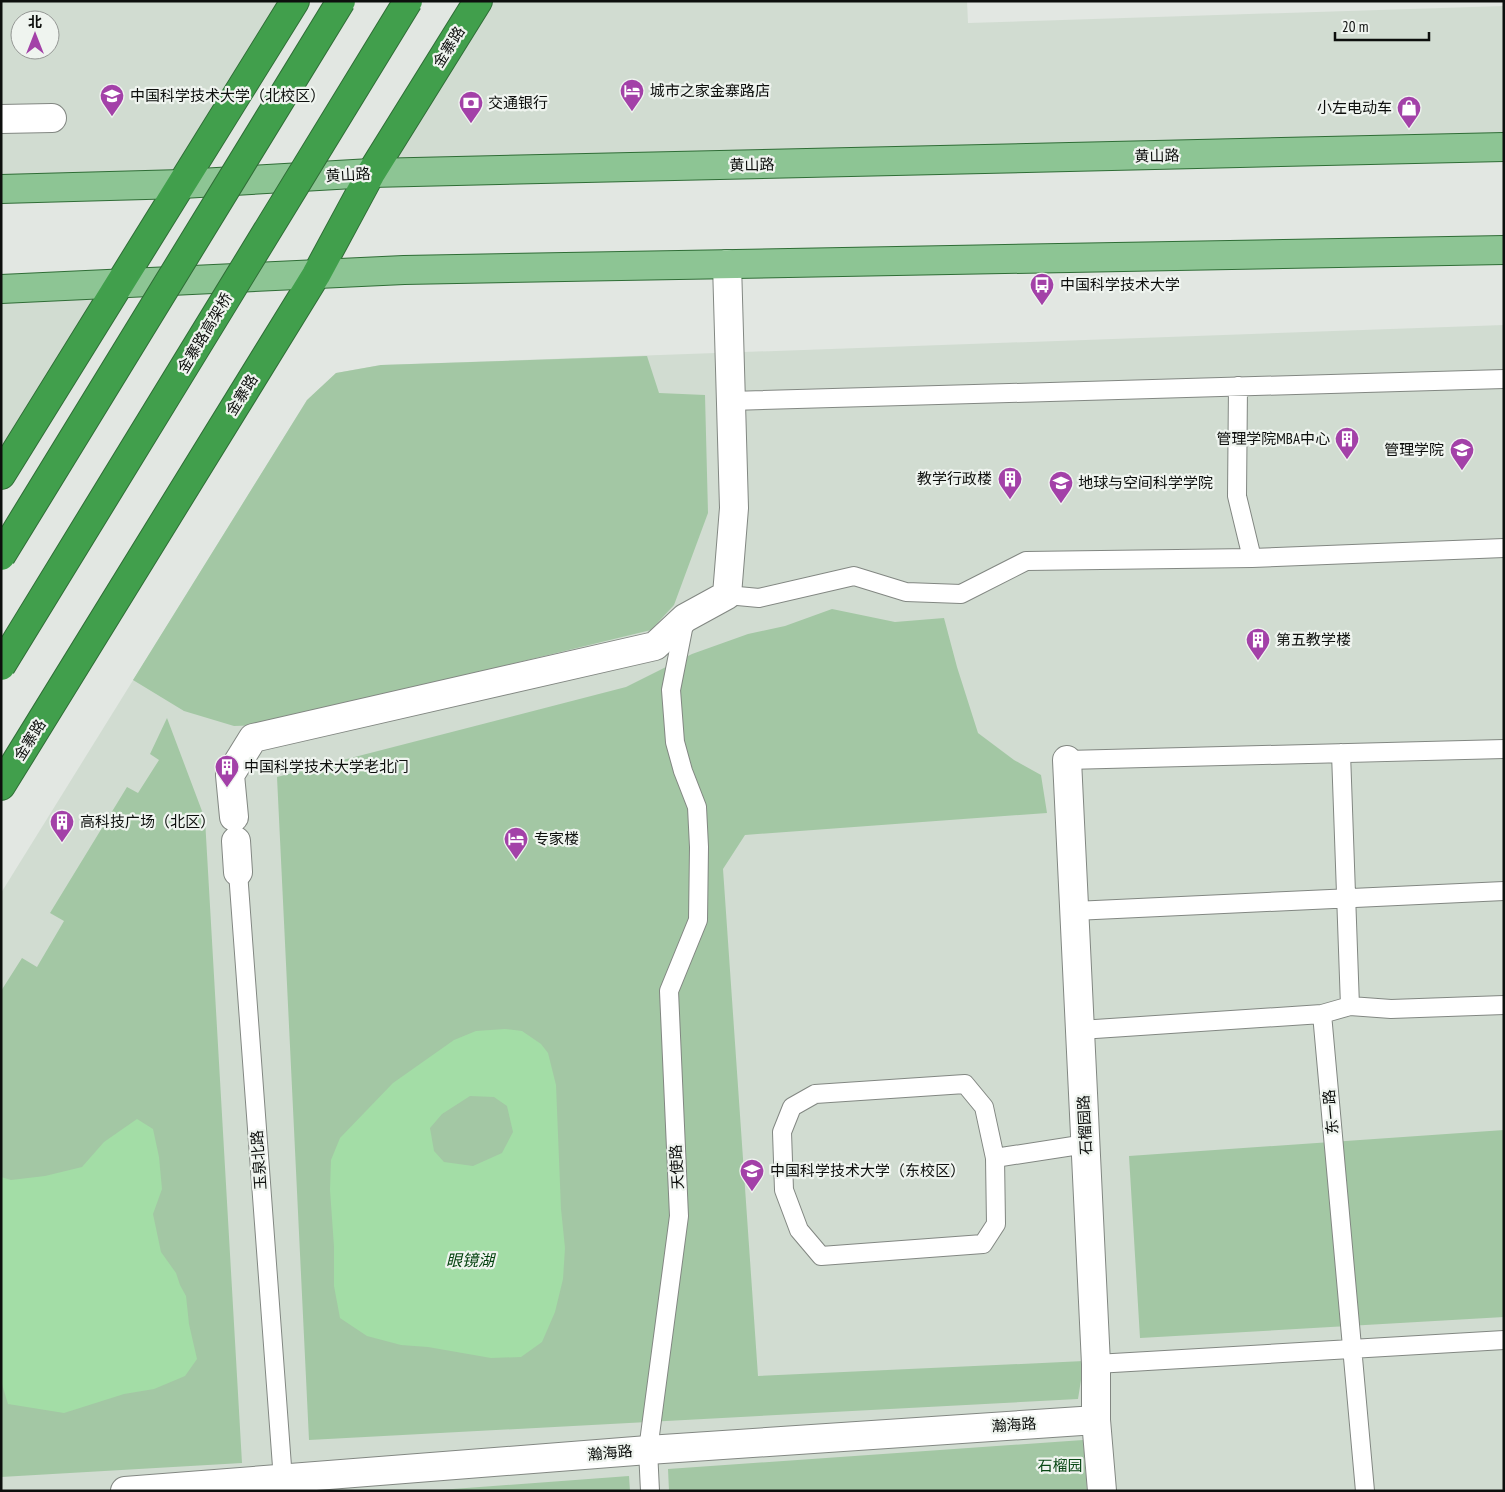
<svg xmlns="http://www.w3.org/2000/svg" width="1505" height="1492" font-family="'PT Sans Narrow','Noto Sans SC',sans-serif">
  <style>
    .built { fill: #d1dcd1; fill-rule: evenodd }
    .green { fill: #a3c7a4 }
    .water { fill: #a3dda6; fill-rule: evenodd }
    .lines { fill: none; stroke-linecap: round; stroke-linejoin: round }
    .lane-casing { stroke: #828782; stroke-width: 20 }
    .street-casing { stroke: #828782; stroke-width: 30 }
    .primary-casing { stroke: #2f6d36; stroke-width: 30 }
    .highway-casing { stroke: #2f6d36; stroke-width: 30 }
    .lane { stroke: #fff; stroke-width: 18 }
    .street { stroke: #fff; stroke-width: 28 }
    .primary { stroke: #8dc594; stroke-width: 28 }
    .highway { stroke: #419f4c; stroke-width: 28 }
    .highway-bridge-casing { stroke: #2f6d36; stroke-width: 30; stroke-linecap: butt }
    .highway-bridge { stroke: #419f4c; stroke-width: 28 }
    .labels { text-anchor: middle; stroke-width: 4.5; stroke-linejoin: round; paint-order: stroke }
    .street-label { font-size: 15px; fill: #0d0f0d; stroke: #eff4ef }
    .poi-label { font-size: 15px; fill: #0d0f0d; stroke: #eff4ef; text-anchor: start }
    .park-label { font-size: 15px; fill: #094815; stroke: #eff4ef }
    .water-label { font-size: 16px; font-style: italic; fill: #003f0b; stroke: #eff4ef }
  </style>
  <rect width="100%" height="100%" fill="#e2e7e2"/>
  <!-- built -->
  <path class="built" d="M1,1H295L182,184L1,189ZM20,20H50V50H20Z
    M478,1H967L968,23L1504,6V147L371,173Z
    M120,285L1,475V289Z
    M1504,325V1491H1V893L307,400L336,373L381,365Z"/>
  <!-- green -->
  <path class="green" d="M647,356L659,393L705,395L708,513L674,605L651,630L260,725L234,726L184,711L133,680L307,400L336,373L381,365Z
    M832,609L895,622L944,618L957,667L978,733L1014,760L1041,775L1047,813L745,835L723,869L758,1376L1084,1361L1078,1399L309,1440L277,777L626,687L692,654L748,634L785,626Z
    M167,718L205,819L242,1463L1,1477V991L22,958L37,967L64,921L50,913L127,787L138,793L159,760L150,754Z
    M1504,1130V1317L1140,1338L1129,1156Z
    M1083,1440L1087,1491H669L668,1469Z
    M629,1476L630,1491H426Z"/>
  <!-- water -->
  <path class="water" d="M505,1029L522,1031L541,1044L548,1053L556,1085L561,1209L565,1248L563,1279L555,1312L542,1342L521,1357L491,1358L428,1347L401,1345L367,1336L340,1318L334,1286V1247L330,1190L331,1160L340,1138L393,1083L454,1040L476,1031ZM470,1096L494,1097L507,1106L513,1132L502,1153L473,1166L444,1162L434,1151L430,1128L442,1114Z
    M137,1119L153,1129L159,1157L162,1189L153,1214L161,1252L176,1273L180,1285L186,1296L189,1324L197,1359L185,1376L154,1389L124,1394L64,1413L8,1404L1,1381V1177L11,1180L45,1176L82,1167L104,1142Z"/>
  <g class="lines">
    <defs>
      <path id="lane" d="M1238,386L1237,496L1252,558L1504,548
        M731,401L1504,379
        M727,595L759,598L854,576L906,592L961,594L1026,561L1252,558
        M1341,753L1350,1006L1322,1014L1365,1491
        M1067,760L1504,749
        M238,872L283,1480
        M1074,911L1504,891
        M1350,1006L1391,1009L1504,1005
        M1080,1030L1322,1014
        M995,1158L984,1107L965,1084L815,1094L792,1107L782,1132L784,1190L799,1230L821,1256L983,1244L996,1224L995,1158L1086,1144
        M1096,1364L1504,1340
        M650,1491L648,1450L679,1216L669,991L698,920L699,847L697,807L683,771L675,742L671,690L685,619"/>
      <path id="street" d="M1,119L52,118
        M1067,760L1096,1364V1420L1102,1491
        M234,817L230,775L253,738L655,646L685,618L727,595L734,508L727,264
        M236,841L238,872
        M125,1491L648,1450L1096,1420"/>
      <path id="primary" d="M1,189L182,184L371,173L1504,147
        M1,289L404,270L1504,250"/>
      <path id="highway" d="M1,475L295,1
        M1,786L316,275L371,173L478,1"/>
    </defs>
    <!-- lane casing -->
    <use href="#lane" class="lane-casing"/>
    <!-- street casing -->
    <use href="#street" class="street-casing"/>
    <!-- primary casing -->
    <use href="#primary" class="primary-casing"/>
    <!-- highway casing -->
    <use href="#highway" class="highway-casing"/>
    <!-- lane -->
    <use href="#lane" class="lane"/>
    <!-- street -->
    <use href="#street" class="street"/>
    <!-- primary -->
    <use href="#primary" class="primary"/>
    <!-- highway -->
    <use href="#highway" class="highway"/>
    <defs>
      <path id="highway-bridge" d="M1,556L341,1
        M1,666L408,1"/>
    </defs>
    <!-- highway-bridge casing -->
    <use href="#highway-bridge" class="highway-bridge-casing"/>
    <!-- highway-bridge -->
    <use href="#highway-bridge" class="highway-bridge"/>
  </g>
  <!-- icons -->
  <defs>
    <symbol id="hotel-pin" viewBox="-11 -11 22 30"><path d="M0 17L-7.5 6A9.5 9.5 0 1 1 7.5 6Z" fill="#a341a8" stroke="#eff4ef"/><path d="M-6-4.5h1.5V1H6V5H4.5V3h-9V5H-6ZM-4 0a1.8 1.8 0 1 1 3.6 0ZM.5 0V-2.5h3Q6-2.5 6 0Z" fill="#fff"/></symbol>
    <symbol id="university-pin" viewBox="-11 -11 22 30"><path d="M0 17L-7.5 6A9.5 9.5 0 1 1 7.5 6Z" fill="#a341a8" stroke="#eff4ef"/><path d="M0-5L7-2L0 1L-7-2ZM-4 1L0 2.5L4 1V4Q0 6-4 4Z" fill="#fff"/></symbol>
    <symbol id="bank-pin" viewBox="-11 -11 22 30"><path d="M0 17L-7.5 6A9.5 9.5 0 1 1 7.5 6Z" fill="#a341a8" stroke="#eff4ef"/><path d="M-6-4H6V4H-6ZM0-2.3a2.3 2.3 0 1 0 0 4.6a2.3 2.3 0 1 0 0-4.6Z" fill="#fff"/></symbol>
    <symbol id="shop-pin" viewBox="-11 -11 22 30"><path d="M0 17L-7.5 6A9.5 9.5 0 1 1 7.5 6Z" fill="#a341a8" stroke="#eff4ef"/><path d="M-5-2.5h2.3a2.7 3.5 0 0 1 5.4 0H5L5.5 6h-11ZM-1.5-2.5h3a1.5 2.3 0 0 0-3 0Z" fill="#fff"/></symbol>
    <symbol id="bus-pin" viewBox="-11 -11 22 30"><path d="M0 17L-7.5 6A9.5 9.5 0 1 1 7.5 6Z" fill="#a341a8" stroke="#eff4ef"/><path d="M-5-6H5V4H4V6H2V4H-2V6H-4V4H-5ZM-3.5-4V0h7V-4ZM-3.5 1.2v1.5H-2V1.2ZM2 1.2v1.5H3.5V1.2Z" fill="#fff"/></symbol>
    <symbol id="building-pin" viewBox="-11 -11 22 30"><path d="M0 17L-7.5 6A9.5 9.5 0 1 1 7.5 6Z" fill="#a341a8" stroke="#eff4ef"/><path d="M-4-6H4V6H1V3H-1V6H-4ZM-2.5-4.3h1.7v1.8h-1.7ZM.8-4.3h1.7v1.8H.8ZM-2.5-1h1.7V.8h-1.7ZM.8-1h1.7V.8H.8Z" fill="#fff"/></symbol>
  </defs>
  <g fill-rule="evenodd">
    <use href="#hotel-pin" x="618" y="77" width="28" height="38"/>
    <use href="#university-pin" x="98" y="82" width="28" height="38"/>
    <use href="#bank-pin" x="457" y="89" width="28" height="38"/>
    <use href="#shop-pin" x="1395" y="94" width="28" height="38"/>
    <use href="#bus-pin" x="1028" y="271" width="28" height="38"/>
    <use href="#building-pin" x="1333" y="425" width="28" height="38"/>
    <use href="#university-pin" x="1448" y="436" width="28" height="38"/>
    <use href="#building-pin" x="996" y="465" width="28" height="38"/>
    <use href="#university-pin" x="1047" y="469" width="28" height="38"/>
    <use href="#building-pin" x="1244" y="626" width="28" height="38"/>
    <use href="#building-pin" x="213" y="753" width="28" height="38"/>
    <use href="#building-pin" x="48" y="808" width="28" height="38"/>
    <use href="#hotel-pin" x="502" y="825" width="28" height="38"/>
    <use href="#university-pin" x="738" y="1157" width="28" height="38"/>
  </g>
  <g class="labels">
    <!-- street labels -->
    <g class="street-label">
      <text transform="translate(449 47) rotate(-58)" y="5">金寨路</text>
      <text transform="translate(1157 156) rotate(-1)" y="5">黄山路</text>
      <text transform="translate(752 165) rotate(-1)" y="5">黄山路</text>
      <text transform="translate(348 175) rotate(-3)" y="5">黄山路</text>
      <text transform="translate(205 333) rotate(-59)" y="5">金寨路高架桥</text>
      <text transform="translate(242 395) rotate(-58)" y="5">金寨路</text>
      <text transform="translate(30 740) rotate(-58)" y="5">金寨路</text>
      <text transform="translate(1331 1112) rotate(-95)" y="5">东一路</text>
      <text transform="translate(1085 1125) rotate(-93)" y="5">石榴园路</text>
      <text transform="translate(259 1160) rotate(-94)" y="5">玉泉北路</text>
      <text transform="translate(677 1167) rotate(-93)" y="5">天使路</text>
      <text transform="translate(1014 1425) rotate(-4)" y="5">瀚海路</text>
      <text transform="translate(610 1453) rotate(-5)" y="5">瀚海路</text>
    </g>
    <!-- poi labels -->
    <g class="poi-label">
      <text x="650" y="96">城市之家金寨路店</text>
      <text x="130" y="101">中国科学技术大学（北校区）</text>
      <text x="488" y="108">交通银行</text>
      <text x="1392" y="113" text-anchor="end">小左电动车</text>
      <text x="1060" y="290">中国科学技术大学</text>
      <text x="1330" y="444" text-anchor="end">管理学院MBA中心</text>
      <text x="1444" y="455" text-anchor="end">管理学院</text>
      <text x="992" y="484" text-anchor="end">教学行政楼</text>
      <text x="1078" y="488">地球与空间科学学院</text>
      <text x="1276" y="645">第五教学楼</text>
      <text x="244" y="772">中国科学技术大学老北门</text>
      <text x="80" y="827">高科技广场（北区）</text>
      <text x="534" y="844">专家楼</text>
      <text x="770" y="1176">中国科学技术大学（东校区）</text>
    </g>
    <!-- park labels -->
    <g class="park-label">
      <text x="1060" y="1471">石榴园</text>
    </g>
    <!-- water labels -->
    <g class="water-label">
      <text x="470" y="1266">眼镜湖</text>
    </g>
  </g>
  <!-- border -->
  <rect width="1505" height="1492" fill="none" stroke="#0d0f0d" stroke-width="5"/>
  <!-- north arrow -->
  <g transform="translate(35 35)"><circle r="24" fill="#eff4ef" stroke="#959895"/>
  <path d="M0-4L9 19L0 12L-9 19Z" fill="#a341a8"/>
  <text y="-8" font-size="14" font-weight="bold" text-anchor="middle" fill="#0d0f0d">北</text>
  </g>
  <!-- scale -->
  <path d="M1335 32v8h94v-8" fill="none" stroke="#0d0f0d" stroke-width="2.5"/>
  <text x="1342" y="32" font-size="15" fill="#0d0f0d" stroke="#eff4ef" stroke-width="4" paint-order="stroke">20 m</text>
</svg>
